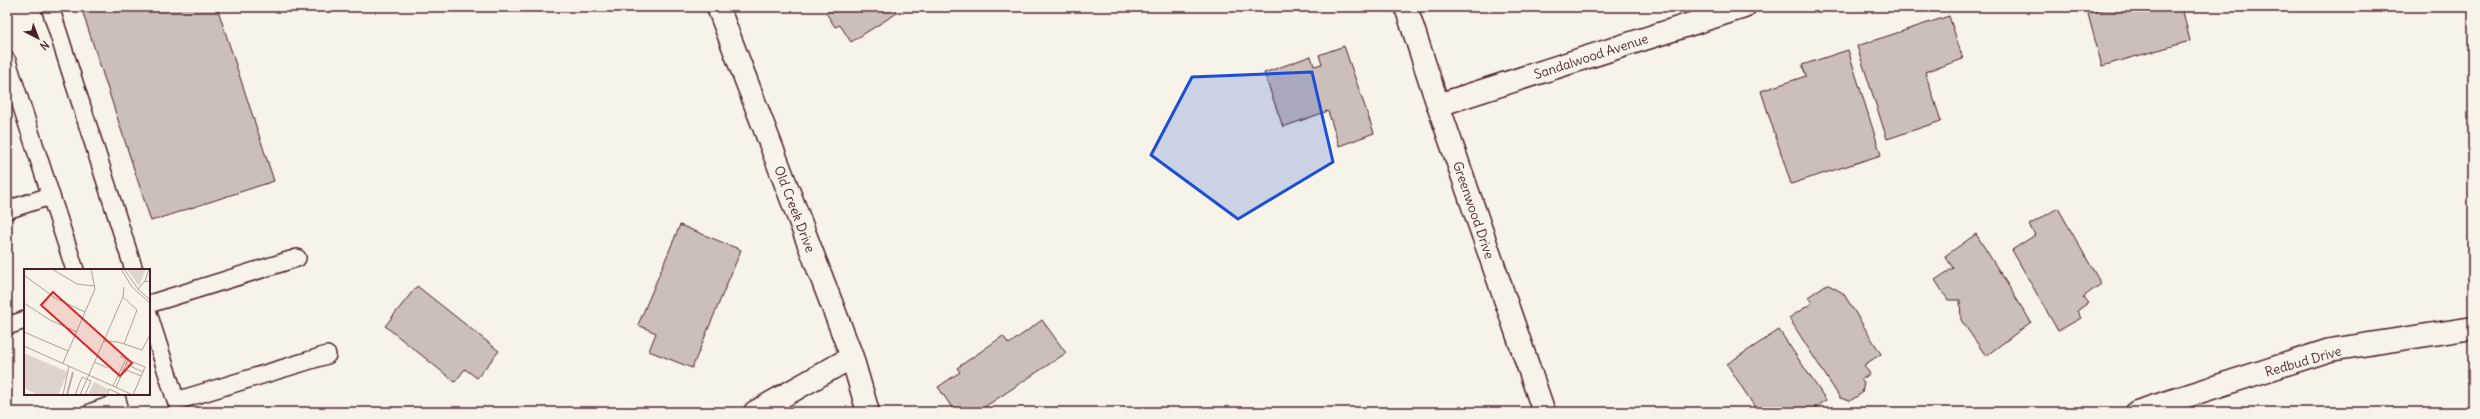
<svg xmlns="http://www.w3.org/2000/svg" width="2480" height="419" font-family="Delius,sans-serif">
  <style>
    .building { fill: #ccbfb9; stroke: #4a1f2b }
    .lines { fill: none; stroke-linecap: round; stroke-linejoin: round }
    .service-casing { stroke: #4a1f2b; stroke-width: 20 }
    .minor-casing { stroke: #4a1f2b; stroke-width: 25 }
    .service { stroke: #f7f3e8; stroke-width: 17 }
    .minor { stroke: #f7f3e8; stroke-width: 22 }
    .marked { fill: #1d4ed8; fill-opacity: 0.2; stroke: #1d4ed8; stroke-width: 3; stroke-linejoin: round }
    .labels { text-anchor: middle; stroke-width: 3.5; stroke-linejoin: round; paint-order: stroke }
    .street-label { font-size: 13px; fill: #4a1f2b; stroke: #f7f3e8 }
    .inset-river { fill: none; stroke: #bcaaa7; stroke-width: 2 }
    .inset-road { fill: none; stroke: #b29e9c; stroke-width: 1 }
    .view { fill: #d62828; fill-opacity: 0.15; stroke: #d62828; stroke-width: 2 }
    .inset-edge { fill: none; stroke: #4a1f2b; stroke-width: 2 }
  </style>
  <rect width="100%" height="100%" fill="#f7f3e8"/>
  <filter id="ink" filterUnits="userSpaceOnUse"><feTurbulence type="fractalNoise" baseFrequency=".025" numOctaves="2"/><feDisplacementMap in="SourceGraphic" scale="8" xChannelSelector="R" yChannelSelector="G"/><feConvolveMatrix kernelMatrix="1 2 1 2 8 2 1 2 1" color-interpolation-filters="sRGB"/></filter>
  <g filter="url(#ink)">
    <!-- building -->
    <path class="building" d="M81,7H217L274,181L151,221Z
      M828,7H893L897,13L851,42L840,25L835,27L826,13L830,10Z
      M2111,7H2182L2190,41L2102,66L2088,14Z
      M1949,16L1963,59L1925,72L1941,121L1887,139L1857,46Z
      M1344,46L1374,133L1339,146L1328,111L1283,127L1264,73L1311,56L1314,66L1322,64L1319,55Z
      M1848,50L1881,155L1791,184L1761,91L1806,76L1802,65Z
      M2058,208L2101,284L2083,297L2088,303L2077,311L2081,318L2058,331L2012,250L2035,235L2029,225Z
      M680,225L741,250L692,368L649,351L656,333L638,325Z
      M1976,234L2031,322L1986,356L1961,320L1960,300H1948L1935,280L1953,268L1945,256Z
      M1827,284L1843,293L1881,354L1864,365L1870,374L1861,380L1864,383L1862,393L1850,401L1840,398L1789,318L1812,303L1808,297Z
      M417,286L499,351L477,378L465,369L455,382L385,326Z
      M1042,320L1066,353L977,412H969L968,409L964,412H955L938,387L960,372L957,368L1003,336L1009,344Z
      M1779,330L1826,400L1811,412L1808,408L1802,412L1797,408L1792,412H1758L1727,364Z"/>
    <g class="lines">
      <defs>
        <path id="service" d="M50,7L134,270
          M7,61L75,270
          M7,210L50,196
          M149,304L297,258
          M149,316L176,401L327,355
          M7,326L25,320
          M92,412L118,403L115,394"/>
        <path id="minor" d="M718,7L852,357L868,412
          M1406,7L1438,105L1544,412
          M1438,105L1744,7
          M755,412L852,357
          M2137,412L2330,350L2473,328"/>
      </defs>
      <!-- service casing -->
      <use href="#service" class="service-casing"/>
      <!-- minor casing -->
      <use href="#minor" class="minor-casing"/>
      <!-- service -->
      <use href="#service" class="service"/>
      <!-- minor -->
      <use href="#minor" class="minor"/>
    </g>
  </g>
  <!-- marked area -->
  <path class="marked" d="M1312,72L1333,162L1238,219L1151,155L1192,77Z"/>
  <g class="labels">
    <!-- street labels -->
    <g class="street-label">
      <text transform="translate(1591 56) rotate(-18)" y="5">Sandalwood Avenue</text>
      <text transform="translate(795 209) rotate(69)" y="5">Old Creek Drive</text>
      <text transform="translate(1474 210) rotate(71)" y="5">Greenwood Drive</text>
      <text transform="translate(2303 361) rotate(-16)" y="5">Redbud Drive</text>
    </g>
  </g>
  <!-- overview -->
  <g transform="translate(24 269)">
    <rect width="126" height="126" fill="#f7f3e8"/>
    <path d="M103,0H122L115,17ZM0,84L44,103L34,126H14L0,119ZM70,113L84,120L81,126H64Z" fill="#ded4cc"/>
    <path class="inset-river" d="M43,126L49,103"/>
    <path class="inset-road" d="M28,0L53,15L70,17M97,0L108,18L126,34M100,0L114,20L126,31M0,6L31,29L61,43M121,12L125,0M114,20L121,12L126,13M99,28L113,41L100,75M0,34L26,51L53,63M0,63L44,82M79,72L94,73L118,81L126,66M0,77L109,126M70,93L84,99M39,94L71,20L67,0M102,95L119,103M100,100L117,107M89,117L102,90L96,87M92,118L104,91L121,98L109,126M39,126L45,97M51,126L58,108L67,112L61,126M56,126L99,28L100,18M83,126L85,120L98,126"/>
    <path class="view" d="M29,23L108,94L96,107L17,36Z"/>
    <rect width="126" height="126" class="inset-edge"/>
  </g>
  <!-- margin -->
  <rect width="2480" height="419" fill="none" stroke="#f7f3e8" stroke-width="24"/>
  <rect x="12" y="12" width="2456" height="395" fill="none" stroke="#4a1f2b" stroke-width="1.5" filter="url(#ink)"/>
  <!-- north arrow -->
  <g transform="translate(38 38) rotate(138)" stroke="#f7f3e8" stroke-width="3" paint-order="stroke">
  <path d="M0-3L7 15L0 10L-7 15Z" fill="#4a1f2b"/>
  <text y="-6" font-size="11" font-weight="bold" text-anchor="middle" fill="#4a1f2b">N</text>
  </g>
</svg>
